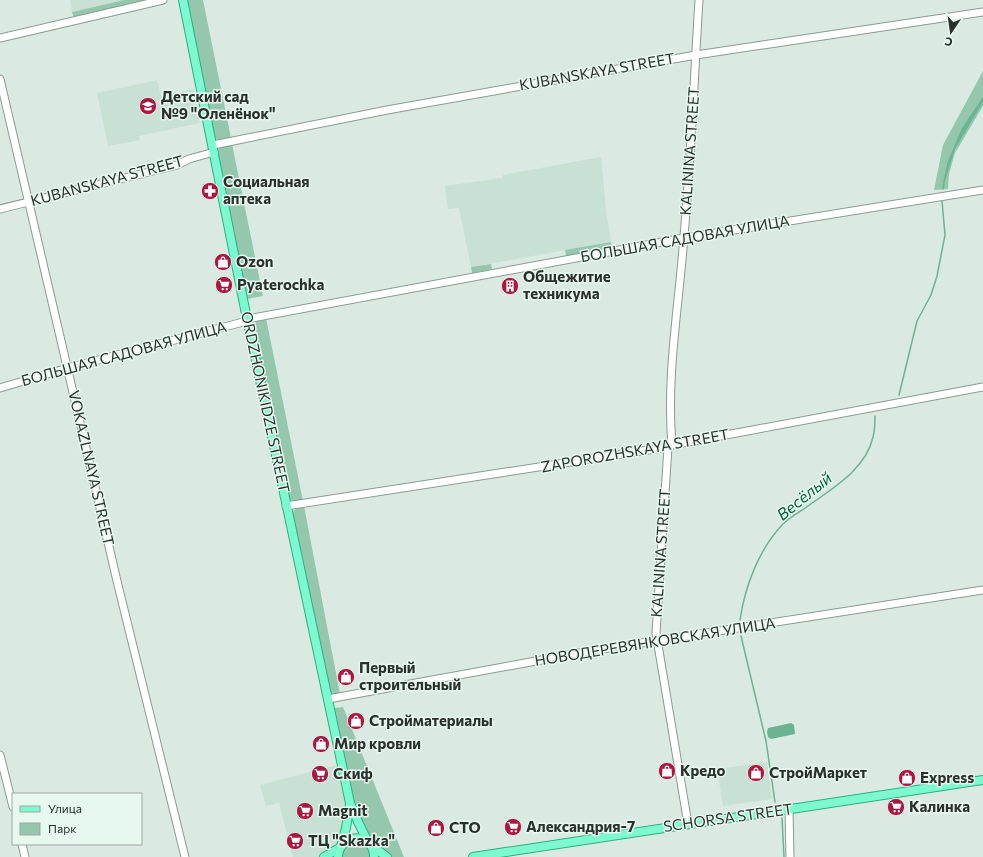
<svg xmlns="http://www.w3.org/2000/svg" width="983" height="857" font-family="Commissioner,sans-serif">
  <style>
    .built { fill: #c9e0d5 }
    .green { fill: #94c7ae }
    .water { fill: #6bb493 }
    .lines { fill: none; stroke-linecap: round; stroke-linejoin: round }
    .stream { stroke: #6bb493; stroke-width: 1.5 }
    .minor-casing { stroke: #8b9a93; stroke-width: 9 }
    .major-casing { stroke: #28b082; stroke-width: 10 }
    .minor { stroke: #fff; stroke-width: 7 }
    .major { stroke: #7df9d0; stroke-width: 8 }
    .labels { text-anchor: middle; stroke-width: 3; stroke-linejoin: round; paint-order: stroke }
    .street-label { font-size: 15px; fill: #2a312d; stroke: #e7f8ef }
    .poi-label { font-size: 15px; font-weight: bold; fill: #2a312d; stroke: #e7f8ef; text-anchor: start }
    .water-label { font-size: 16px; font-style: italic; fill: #006243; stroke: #e7f8ef }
  </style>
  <rect width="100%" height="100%" fill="#daeae2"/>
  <!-- built -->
  <path class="built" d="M70,0H124L72,12Z
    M157,80L161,96L193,89L200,123L139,136L140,140L108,146L97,93Z
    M601,157L606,210L611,242L471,267L459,208L448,209L445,186L502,178L503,175Z
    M767,762L772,799L723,806L717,769Z
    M337,765L346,807L345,817L338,847L320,857H293L279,803L266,806L260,785Z"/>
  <!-- green -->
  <path class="green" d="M124,0H153L74,19L72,12Z
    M186,0H203L231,138L219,141L215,138Z
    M983,71V106L955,153L949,174L948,189L934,190L943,145Z
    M232,144L263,296L247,299L217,151L221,146Z
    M611,242L612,247L566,256L565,250Z
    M491,264L492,269L472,273L471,267Z
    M266,318L303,501H293L289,499L251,321Z
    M304,506L340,694L334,695L331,693L292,513L296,508Z
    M343,707L404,857H392L388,855L370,839L354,803L334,708Z
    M355,842C365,843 369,848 370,857H342C343,849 347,844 355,842Z"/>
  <!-- water -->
  <path class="water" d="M983,97V102L955,149L944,184L943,182L948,161L962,128Z
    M791,723L794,725L795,734L771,739L768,737L767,732L768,728Z"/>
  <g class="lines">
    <!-- stream -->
    <path class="stream" d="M943,189L944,183
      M899,395L917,321L931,295L937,276L945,235L942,201
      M740,620C745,586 759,549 783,524C790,517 800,512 808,506C833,488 866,469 873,437C875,430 875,423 875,416
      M741,636L766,741L775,802
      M782,818L784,857"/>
    <defs>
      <path id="minor" d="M0,38L163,0
        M0,79L117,581L185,857
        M213,145L387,110L696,55L983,12
        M0,209L177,165L189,159L214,152
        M247,319L684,238L983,190
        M0,388L68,368L247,321
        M672,445C666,375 679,306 684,236C691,158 694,79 699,0
        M668,447L656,633L688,824
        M286,506L668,447L672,445L983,387
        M328,699L596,650L983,590
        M0,755L13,807
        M789,809L790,857
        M22,844L25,857"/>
      <path id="major" d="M183,0L247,319L350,803L359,824L369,844L387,857
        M341,846L346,828L350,804
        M324,857L341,847
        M338,857C339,832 374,832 374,857
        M473,857L983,780"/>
    </defs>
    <!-- minor casing -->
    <use href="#minor" class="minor-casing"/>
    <!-- major casing -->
    <use href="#major" class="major-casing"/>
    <!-- minor -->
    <use href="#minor" class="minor"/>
    <!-- major -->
    <use href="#major" class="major"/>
  </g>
  <!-- icons -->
  <defs>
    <symbol id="school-disc" viewBox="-11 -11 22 22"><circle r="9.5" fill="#ac1740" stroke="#e7f8ef"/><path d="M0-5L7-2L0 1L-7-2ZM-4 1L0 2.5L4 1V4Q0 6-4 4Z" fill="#fff"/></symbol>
    <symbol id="pharmacy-disc" viewBox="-11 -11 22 22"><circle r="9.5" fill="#ac1740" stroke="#e7f8ef"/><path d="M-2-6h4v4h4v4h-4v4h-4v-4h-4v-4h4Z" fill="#fff"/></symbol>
    <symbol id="shop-disc" viewBox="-11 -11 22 22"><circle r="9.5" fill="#ac1740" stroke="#e7f8ef"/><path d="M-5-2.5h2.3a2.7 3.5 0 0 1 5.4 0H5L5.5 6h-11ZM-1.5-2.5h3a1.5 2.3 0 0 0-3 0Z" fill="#fff"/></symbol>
    <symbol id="supermarket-disc" viewBox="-11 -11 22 22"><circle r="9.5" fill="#ac1740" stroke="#e7f8ef"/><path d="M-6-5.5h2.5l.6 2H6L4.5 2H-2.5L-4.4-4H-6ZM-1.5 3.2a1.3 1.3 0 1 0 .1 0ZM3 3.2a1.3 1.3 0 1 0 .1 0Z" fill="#fff"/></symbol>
    <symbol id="building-disc" viewBox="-11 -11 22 22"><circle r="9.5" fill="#ac1740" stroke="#e7f8ef"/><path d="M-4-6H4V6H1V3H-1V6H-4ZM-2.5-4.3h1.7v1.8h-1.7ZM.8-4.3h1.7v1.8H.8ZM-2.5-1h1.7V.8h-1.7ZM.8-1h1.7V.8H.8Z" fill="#fff"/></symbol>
  </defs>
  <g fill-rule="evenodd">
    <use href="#school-disc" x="138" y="96" width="20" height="20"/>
    <use href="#pharmacy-disc" x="200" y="181" width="20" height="20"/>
    <use href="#shop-disc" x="213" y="252" width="20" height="20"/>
    <use href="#supermarket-disc" x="214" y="275" width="20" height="20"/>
    <use href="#building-disc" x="500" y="276" width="20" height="20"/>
    <use href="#shop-disc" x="336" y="667" width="20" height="20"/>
    <use href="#shop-disc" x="346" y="711" width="20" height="20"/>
    <use href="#shop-disc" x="311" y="734" width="20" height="20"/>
    <use href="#shop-disc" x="657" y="761" width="20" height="20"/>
    <use href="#shop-disc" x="746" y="763" width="20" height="20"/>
    <use href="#supermarket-disc" x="310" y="764" width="20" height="20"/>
    <use href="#shop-disc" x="897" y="768" width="20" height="20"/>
    <use href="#supermarket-disc" x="886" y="797" width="20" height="20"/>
    <use href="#supermarket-disc" x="295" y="801" width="20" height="20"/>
    <use href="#supermarket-disc" x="503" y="817" width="20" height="20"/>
    <use href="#shop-disc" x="426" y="818" width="20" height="20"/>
    <use href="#supermarket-disc" x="285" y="831" width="20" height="20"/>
  </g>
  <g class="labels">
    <!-- street labels -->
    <g class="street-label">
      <text transform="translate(597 72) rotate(-10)" y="5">KUBANSKAYA STREET</text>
      <text transform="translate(690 151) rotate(-86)" y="5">KALININA STREET</text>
      <text transform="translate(107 181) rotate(-15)" y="5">KUBANSKAYA STREET</text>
      <text transform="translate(685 239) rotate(-10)" y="5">БОЛЬШАЯ САДОВАЯ УЛИЦА</text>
      <text transform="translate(124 354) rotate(-15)" y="5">БОЛЬШАЯ САДОВАЯ УЛИЦА</text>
      <text transform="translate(265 402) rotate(78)" y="5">ORDZHONIKIDZE STREET</text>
      <text transform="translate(635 451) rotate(-10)" y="5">ZAPOROZHSKAYA STREET</text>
      <text transform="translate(91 468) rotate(77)" y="5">VOKAZLNAYA STREET</text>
      <text transform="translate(661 553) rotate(-86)" y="5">KALININA STREET</text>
      <text transform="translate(655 642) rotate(-9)" y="5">НОВОДЕРЕВЯНКОВСКАЯ УЛИЦА</text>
      <text transform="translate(728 818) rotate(-8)" y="5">SCHORSA STREET</text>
    </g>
    <!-- poi labels -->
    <g class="poi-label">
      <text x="161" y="102">Детский сад<tspan x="161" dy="17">№9 "Оленёнок"</tspan></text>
      <text x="223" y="187">Социальная<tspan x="223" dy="17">аптека</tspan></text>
      <text x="236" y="267">Ozon</text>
      <text x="523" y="282">Общежитие<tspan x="523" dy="17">техникума</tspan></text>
      <text x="237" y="290">Pyaterochka</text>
      <text x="359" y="673">Первый<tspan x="359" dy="17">строительный</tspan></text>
      <text x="369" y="726">Стройматериалы</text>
      <text x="334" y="749">Мир кровли</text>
      <text x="680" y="776">Кредо</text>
      <text x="769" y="778">СтройМаркет</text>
      <text x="333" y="779">Скиф</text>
      <text x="920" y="783">Express</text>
      <text x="909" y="812">Калинка</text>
      <text x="318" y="816">Magnit</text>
      <text x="526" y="832">Александрия-7</text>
      <text x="449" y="833">СТО</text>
      <text x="308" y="846">ТЦ "Skazka"</text>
    </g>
    <!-- water labels -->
    <g class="water-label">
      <text transform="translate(804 496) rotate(-39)" y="6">Весёлый</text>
    </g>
  </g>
  <!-- legend -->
  <rect x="12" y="793" width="130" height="52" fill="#e7f8ef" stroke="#9ba8a1"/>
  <rect x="20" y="806" width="20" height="6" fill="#7df9d0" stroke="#9ba8a1"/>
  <text x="48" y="813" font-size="12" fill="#2a312d">Улица</text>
  <rect x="20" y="823" width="20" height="12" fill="#94c7ae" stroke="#9ba8a1"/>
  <text x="48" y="833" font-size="12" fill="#2a312d">Парк</text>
  <!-- north arrow -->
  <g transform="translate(951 32) rotate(193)" stroke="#e7f8ef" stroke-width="3" paint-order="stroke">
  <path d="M0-3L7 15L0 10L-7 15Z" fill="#2a312d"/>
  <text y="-6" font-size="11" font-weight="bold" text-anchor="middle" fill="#2a312d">С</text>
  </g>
</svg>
